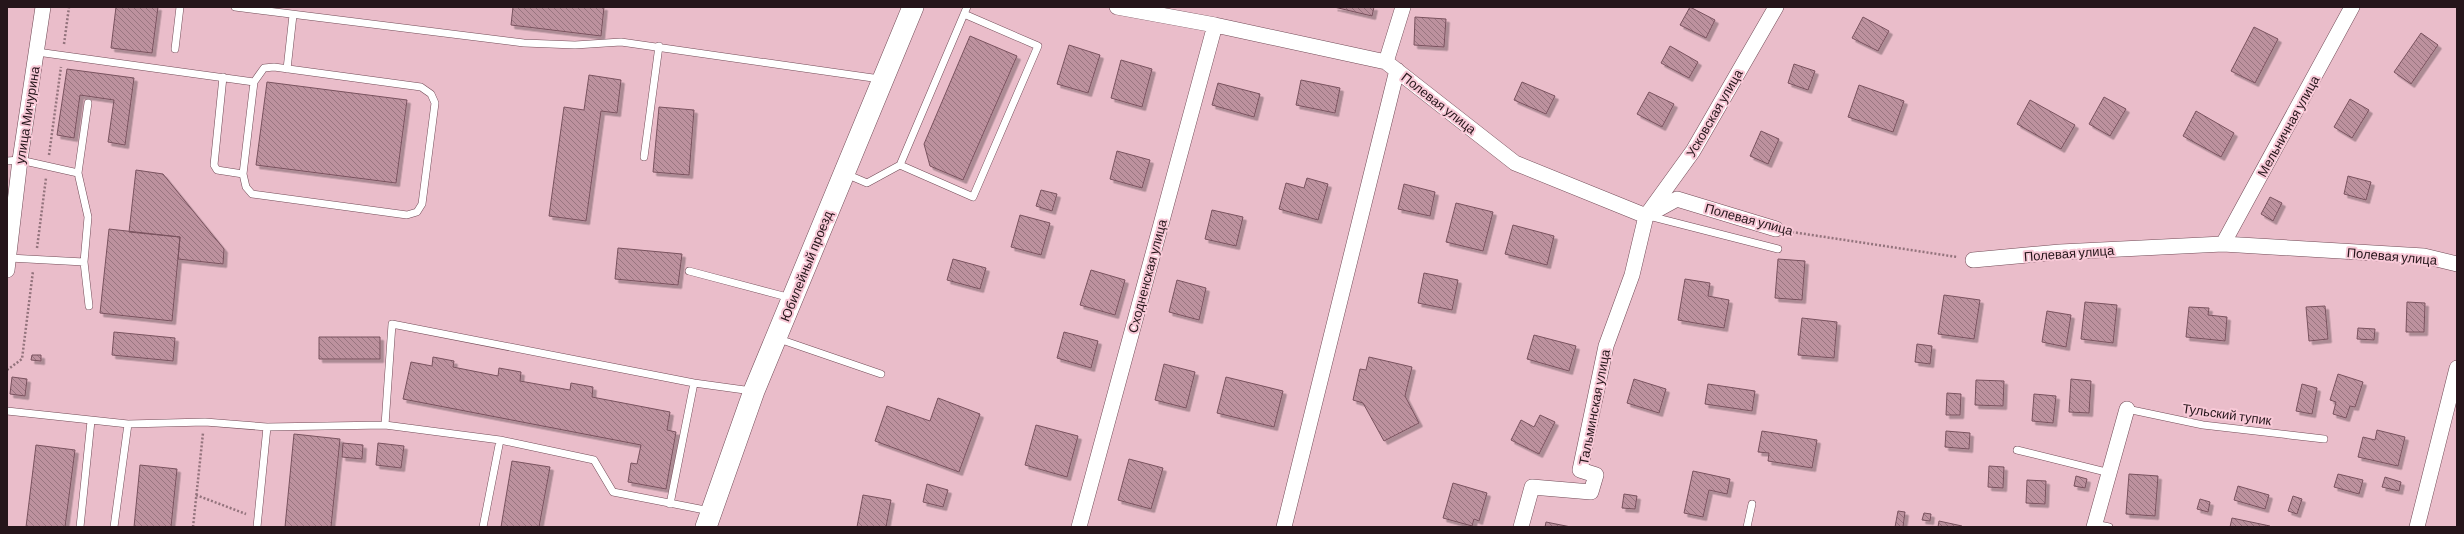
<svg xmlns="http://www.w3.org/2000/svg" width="2464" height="534" font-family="Barlow,sans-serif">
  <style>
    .building { fill: url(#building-back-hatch); stroke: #79525e; filter: url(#shadow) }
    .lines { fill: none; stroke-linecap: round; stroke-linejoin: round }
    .lane-casing { stroke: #724b57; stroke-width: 8 }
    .street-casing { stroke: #724b57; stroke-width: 16 }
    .secondary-casing { stroke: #724b57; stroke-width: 22 }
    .path { stroke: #93737c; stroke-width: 2.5; stroke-dasharray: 2 2; stroke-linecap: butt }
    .lane { stroke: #fff; stroke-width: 7 }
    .street { stroke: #fff; stroke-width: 15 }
    .secondary { stroke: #fff; stroke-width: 21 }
    .labels { text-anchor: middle; stroke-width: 4; stroke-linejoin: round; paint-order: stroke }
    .street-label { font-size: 13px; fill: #25151a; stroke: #f8c9d7 }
  </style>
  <defs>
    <pattern id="building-back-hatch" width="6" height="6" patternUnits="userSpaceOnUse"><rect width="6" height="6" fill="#bd919e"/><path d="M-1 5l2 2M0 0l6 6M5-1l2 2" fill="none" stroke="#997580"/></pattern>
    <filter id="shadow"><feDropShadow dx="3.5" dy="3.5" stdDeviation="0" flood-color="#0004"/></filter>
  </defs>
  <rect width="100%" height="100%" fill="#eabdca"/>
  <!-- building -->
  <path class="building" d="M116,7H158L152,53L111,48Z
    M513,7H604L601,36L511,25Z
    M1334,7H1374L1372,16Z
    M1690,7L1715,20L1706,38L1680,25Z
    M1415,17L1446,19L1444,47L1414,45Z
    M1863,17L1889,31L1878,51L1852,38Z
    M2254,27L2278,39L2255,83L2231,71Z
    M2421,33L2438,45L2411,84L2394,72Z
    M970,36L1017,56L963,180L930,166L924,144Z
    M1069,45L1100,55L1088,93L1057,84Z
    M1670,46L1698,62L1689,78L1661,63Z
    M1121,60L1152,69L1142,107L1111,98Z
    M1794,64L1815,71L1808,90L1788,83Z
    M67,69L134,78L125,145L108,142L114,100L80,95L74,138L57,135Z
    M589,75L621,80L617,113L601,111L586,221L549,216L564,107L584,110Z
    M1301,80L1340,88L1335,113L1296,105Z
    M267,82L407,100L396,183L256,165Z
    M1522,82L1555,96L1546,114L1514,100Z
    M1218,83L1260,94L1254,117L1212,105Z
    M1859,85L1904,101L1893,132L1848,117Z
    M1649,92L1674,104L1662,127L1637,114Z
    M2104,97L2126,109L2110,136L2089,124Z
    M2350,99L2369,110L2352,138L2334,127Z
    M2030,100L2075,125L2061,149L2017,124Z
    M659,107L694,110L689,175L653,172Z
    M2196,111L2234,133L2221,157L2183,136Z
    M1761,131L1779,139L1768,164L1750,156Z
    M1117,151L1150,160L1142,188L1110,179Z
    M136,170L163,174L224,249L223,264L178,259L180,237L129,232Z
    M2348,176L2371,182L2366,200L2344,194Z
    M1307,178L1328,184L1318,220L1279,209L1286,183L1304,188Z
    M1404,184L1435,192L1430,216L1398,209Z
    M1041,190L1057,194L1052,211L1036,206Z
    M2270,197L2282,203L2273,221L2261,214Z
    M1456,203L1493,212L1483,251L1446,242Z
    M1212,210L1243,217L1236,246L1205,239Z
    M1020,215L1050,223L1041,255L1011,247Z
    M1513,225L1554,236L1547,265L1505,254Z
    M109,229L180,237L172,321L100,313Z
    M618,248L682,254L678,285L615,279Z
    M953,259L986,268L980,289L947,280Z
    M1778,259L1805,261L1802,300L1775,298Z
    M1091,270L1125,280L1115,315L1080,305Z
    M1424,273L1458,280L1452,310L1418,303Z
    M1685,279L1710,283L1708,296L1729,300L1724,328L1678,320Z
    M1177,280L1206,288L1199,320L1169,312Z
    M1944,295L1980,300L1974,339L1938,334Z
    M2085,302L2117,305L2113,343L2081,339Z
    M2407,302L2425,303L2424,332H2406Z
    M2325,306L2328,339L2309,341L2306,307Z
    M2189,307L2209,308L2208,315L2227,317L2225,341L2186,337Z
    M2047,311L2071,315L2066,347L2042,342Z
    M1802,318L1837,322L1834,358L1798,355Z
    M2358,328L2375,329L2374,340L2357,339Z
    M114,332L175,338L173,361L112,355Z
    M1064,332L1098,341L1091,368L1057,358Z
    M1534,335L1576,346L1569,371L1527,359Z
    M319,337H380V359H319Z
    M1917,344L1932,346L1930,364L1915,362Z
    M32,355H41V361L31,360Z
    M433,357L454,361L453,367L498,376L499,368L521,372L520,381L570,390L571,383L593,387L592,397L670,412L667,430L676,432L666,489L628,482L631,463L637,464L641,445L403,399L411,362L432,366Z
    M1369,357L1412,367L1405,396L1419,423L1384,441L1363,403L1353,400L1360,369L1366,370Z
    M1164,364L1195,372L1186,408L1155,400Z
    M2338,374L2363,382L2355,407L2350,406L2346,418L2333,414L2336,402L2330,400Z
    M12,377L27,379L25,396L10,394Z
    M1226,377L1283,391L1274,427L1217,413Z
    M1634,379L1666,389L1659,413L1627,403Z
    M2071,379L2091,381L2089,413L2069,412Z
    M1976,380L2004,381L2003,406L1975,405Z
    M1708,384L1755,391L1752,411L1705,404Z
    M2302,384L2317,388L2312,414L2296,411Z
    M1947,393L1961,394L1960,415H1946Z
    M2034,394L2056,396L2053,423L2032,421Z
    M938,398L980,414L959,472L875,441L887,406L930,421Z
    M1540,415L1555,422L1539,454L1511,440L1521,420L1534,427Z
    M1036,425L1078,436L1067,477L1025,465Z
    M2377,430L2405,437L2398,466L2358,457L2363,437L2375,440Z
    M1762,431L1817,440L1812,468L1768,461L1769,453L1758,452Z
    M1946,431L1970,433L1969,449L1945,447Z
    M294,434L340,439L331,527H285Z
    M343,443L363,445L362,459L342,457Z
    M378,443L404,446L401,468L376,465Z
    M36,445L75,450L65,527H26Z
    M1129,459L1163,468L1151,509L1118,500Z
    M512,461L550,467L539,527H501Z
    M140,465L177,469L171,527H134Z
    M1989,466L2004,467L2003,488L1988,487Z
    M1693,471L1730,479L1727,494L1709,490L1703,517L1684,513Z
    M2129,474L2158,476L2155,516L2126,514Z
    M2338,474L2363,480L2359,494L2334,487Z
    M2076,476L2087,479L2085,488L2074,486Z
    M2385,477L2401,482L2399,491L2382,487Z
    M2027,480L2046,481L2045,504L2026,503Z
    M1453,483L1487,493L1479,521L1474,519L1472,526L1443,518Z
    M927,484L948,490L943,507L923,502Z
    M2238,486L2269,495L2265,509L2234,500Z
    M1624,494L1637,496L1635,509L1622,508Z
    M863,495L891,500L886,527H857Z
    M2293,496L2302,499L2297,514L2288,511Z
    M2200,499L2210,502L2208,512L2197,509Z
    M1898,511L1905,512L1903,527H1895Z
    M1924,513L1931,514L1930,521L1922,520Z
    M2232,518L2270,526V527H2230Z
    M1939,521L1962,526V527H1938Z
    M1546,522L1571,527H1545Z"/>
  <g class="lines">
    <defs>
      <path id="lane" d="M235,7L524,43L575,45L621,42L880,79
        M175,49L180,7
        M37,52L254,82
        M274,67L421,87L431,94L435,103L422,204L417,212L407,215L252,194L246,187L243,174L254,82L264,68Z
        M287,69L293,15
        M223,77L214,165L217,170L243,174
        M644,157L659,46
        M7,161L20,160L78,173L88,217L84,262L89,306
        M900,165L973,197L1038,46L964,14
        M78,173L88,103
        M846,174L867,183L900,165L967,7
        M1649,216L1778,249
        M9,258L84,262
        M689,271L791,298
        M779,339L881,374
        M2127,409L2203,425L2324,439
        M7,411L128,424L205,422L267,427L385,425L500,440L594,460L613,492L710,511
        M385,425L392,324L694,383L752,391
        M2017,450L2110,473
        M670,504L694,383
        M2095,524L2109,527
        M80,527L91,421
        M114,527L128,424
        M257,527L267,427
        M483,527L500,440
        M1747,527L1752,504"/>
      <path id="street" d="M1117,7L1215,25L1386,62L1515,163L1646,216L1677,199L1776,229
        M1386,62L1403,7
        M2223,244L2352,7
        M1973,260L2060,252L2223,244L2424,256L2457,264
        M7,270L20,160L43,7
        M1079,527L1215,25
        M1284,527L1397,70
        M1521,527L1532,487L1591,492L1596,475L1580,470L1606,346L1632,275L1646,216L1693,151L1776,7
        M2094,527L2127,409
        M2417,527L2457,368"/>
      <path id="secondary" d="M706,527L754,391L913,7"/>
    </defs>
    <!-- lane casing -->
    <use href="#lane" class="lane-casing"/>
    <!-- street casing -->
    <use href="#street" class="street-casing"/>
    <!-- secondary casing -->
    <use href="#secondary" class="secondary-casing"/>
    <!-- path -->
    <path class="path" d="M64,44L69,7
      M49,155L61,67
      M1792,232L1957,257
      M37,248L46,178
      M7,370L22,359L33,271
      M196,495L246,514
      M193,527L203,433"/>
    <!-- lane -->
    <use href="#lane" class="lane"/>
    <!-- street -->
    <use href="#street" class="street"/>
    <!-- secondary -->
    <use href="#secondary" class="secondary"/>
  </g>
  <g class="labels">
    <!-- street labels -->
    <g class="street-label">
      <text transform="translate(1439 103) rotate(38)" y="5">Полевая улица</text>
      <text transform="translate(1714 113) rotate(-60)" y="5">Усковская улица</text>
      <text transform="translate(27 115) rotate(-81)" y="5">улица Мичурина</text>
      <text transform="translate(2288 126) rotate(-61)" y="5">Мельничная улица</text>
      <text transform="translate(1749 219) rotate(15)" y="5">Полевая улица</text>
      <text transform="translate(2069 253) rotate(-4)" y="5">Полевая улица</text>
      <text transform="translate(2392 256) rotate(5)" y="5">Полевая улица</text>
      <text transform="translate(806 266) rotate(-68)" y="5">Юбилейный проезд</text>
      <text transform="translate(1147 276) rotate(-75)" y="5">Сходненская улица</text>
      <text transform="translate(1594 407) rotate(-79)" y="5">Тальминская улица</text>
      <text transform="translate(2227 414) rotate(8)" y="5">Тульский тупик</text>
    </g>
  </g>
  <!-- border -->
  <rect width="2464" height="534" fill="none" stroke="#25151a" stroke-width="16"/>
</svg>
